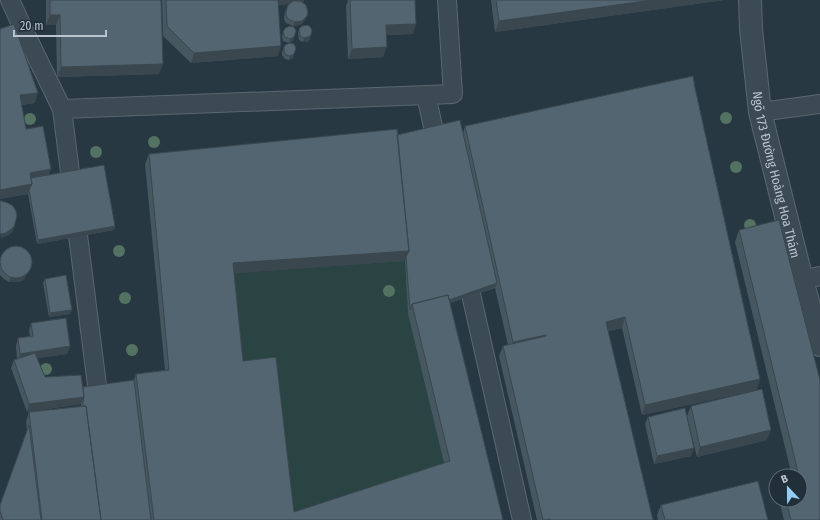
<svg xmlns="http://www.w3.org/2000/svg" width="820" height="520" font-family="'Fira Sans Condensed',sans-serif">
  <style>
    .green { fill: #294442 }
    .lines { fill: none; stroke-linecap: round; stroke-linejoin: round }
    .lane-casing { stroke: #5a6770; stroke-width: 20 }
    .street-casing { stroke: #5a6770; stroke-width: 24 }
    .lane { stroke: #3c4a53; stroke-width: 18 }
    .street { stroke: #3c4a53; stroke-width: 22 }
    .tree { fill: #537261 }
    .wall { fill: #475760; fill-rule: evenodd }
    .shaded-wall { fill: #3a474e }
    .building { fill: #536570; stroke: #3a474e }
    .labels { text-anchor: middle; stroke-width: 4; stroke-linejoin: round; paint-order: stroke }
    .street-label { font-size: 13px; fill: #b9c4cd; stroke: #202f38 }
  </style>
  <rect width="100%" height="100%" fill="#273843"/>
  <!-- green -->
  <path class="green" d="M405,261L408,314L446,471L290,520L239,371L229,274Z"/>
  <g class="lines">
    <defs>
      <path id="lane" d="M10,0L24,31L62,109L100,409
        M426,95L438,149
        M62,109L453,94L447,0
        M760,112L820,104
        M466,272L522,520
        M802,280L820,276"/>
      <g id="street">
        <path id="s1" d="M750,0L751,29L760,112L802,280L820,345"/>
      </g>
    </defs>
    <!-- lane casing -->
    <use href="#lane" class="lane-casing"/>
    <!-- street casing -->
    <use href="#street" class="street-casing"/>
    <!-- lane -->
    <use href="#lane" class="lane"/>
    <!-- street -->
    <use href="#street" class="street"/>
  </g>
  <!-- trees -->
  <g class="tree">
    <circle cx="726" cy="118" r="6"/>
    <circle cx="30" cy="119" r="6"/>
    <circle cx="154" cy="142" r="6"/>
    <circle cx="96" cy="152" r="6"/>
    <circle cx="736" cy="167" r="6"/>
    <circle cx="750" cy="225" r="6"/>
    <circle cx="119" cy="251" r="6"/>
    <circle cx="389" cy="291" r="6"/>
    <circle cx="125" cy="298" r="6"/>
    <circle cx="132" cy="350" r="6"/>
    <circle cx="46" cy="369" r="6"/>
  </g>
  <!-- wall -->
  <path class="wall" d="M46,0H161L159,74L57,77L56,25H46Z
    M162,0H304L303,3L305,20L300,25L293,26L286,23L284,19V16L286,9L288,5L289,4L278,5V56L191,63L163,36Z
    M347,0H415L413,34L386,35L383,57L348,59L346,6L348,1Z
    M491,0H724L495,32Z
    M285,28L293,41L289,43L283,41L282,36Z
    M0,29L35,103L21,105L26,129L51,169L48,175L115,226L114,230L37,244L28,194L0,199Z
    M299,29L310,39L307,42H303L299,40L298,34Z
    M284,47L294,54L293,58L289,60L285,59L282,55V52Z
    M695,88L757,390L642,415L622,328L608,331L653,520H537L499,356L503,346L508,345L495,288L450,303L503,520H0V505L27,432L26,422L29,412L81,406V404L27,412L11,368L14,360L17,359L16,346L18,338L30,337L29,331L31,323L70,346L67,354L37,358L45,377L83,387L134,380L136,374L165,370L145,164L149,154L397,135L463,133L465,126ZM405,261L408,314L444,463L294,512L243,361L234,273Z
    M739,230L820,520H784L779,500H800V476H792L735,242Z
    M0,257L31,266L30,270L23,280L19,282H9L4,279L0,275Z
    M45,279L70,314L49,317L43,283Z
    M691,406L767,440L697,457L687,416Z
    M648,417L691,456L654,464L645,424Z
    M661,505L768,520H658L657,515Z"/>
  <!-- shaded-wall -->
  <path class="shaded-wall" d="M276,0H304L303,3L274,5Z
    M653,0H724L495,32L499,21Z
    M50,15H60L56,25H46Z
    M307,16L305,20L300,25L293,26L294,22Z
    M416,24L413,34L382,35L386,25Z
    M311,35L310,39L307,42H303L304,38Z
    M294,37L293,41L289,43L290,39Z
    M281,46L278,56L191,63L194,53Z
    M387,47L383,57L348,59L352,49Z
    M294,54L293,58L289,60L290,56Z
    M163,64L159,74L57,77L61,67Z
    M38,93L35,103L16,105L20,95Z
    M51,169L47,179L28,183L30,173Z
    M32,184L28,194L0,199V190Z
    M115,226L114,230L37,244L38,240Z
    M14,227L13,231L9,235L4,237L0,238L1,234Z
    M409,251L405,261L229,274L233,263Z
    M31,266L30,270L23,280L19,282H9L10,278Z
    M497,283L496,287L444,305L414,313Z
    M72,310L70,314L49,317L50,313Z
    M625,317L622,328L602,332L606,322Z
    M546,335L542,345L510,353L513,342Z
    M70,346L67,354L18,361L20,354Z
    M760,379L757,390L642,415L645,405Z
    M84,397L81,404L27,412L29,404Z
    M771,430L767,440L697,457L700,447Z
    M694,448L691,456L654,464L657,456Z"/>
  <!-- building -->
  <path class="building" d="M50,0H161L163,64L61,67L60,15H50Z
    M166,0H278L281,46L194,53L167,26Z
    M350,0H415L416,24L386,25L387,47L352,49Z
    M496,0H653L499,21Z
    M293,1H300L306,5L308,12L307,16L302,21L294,22L288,19L286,15V12L288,5Z
    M14,24L38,93L20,95L26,129L43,126L51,169L30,173L32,184L0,190V29Z
    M308,25L311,28L312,30L311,35L308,37L304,38L300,36L299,29L302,26Z
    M290,26L294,27L296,31L294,37L290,39L285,37L283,32L285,28Z
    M290,43L294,44L296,48L294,54L290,56L286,55L284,51V47L285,45Z
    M693,76L695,88L760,379L645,405L625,317L606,322L653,520H550V519L543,520L503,346L546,336V335L513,342L465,126Z
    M460,120L497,283L449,300L448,295L412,304L410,310L406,257L409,251L397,135Z
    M397,129L409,251L233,263L243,361L276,357L294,512L450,461L412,304L448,295L503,520H154L136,374L169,370L149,154Z
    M104,165L115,226L38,240L29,190L32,184L31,178Z
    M0,201H2L8,203L13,206L16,211L17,216L14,227L6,233L1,234H0Z
    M779,220L820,380V520H791L786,500H800V483H801L800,476H799L739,230Z
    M0 262a16 16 0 1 1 32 0a16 16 0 1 1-32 0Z
    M66,275L72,310L50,313L45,279Z
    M66,318L70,346L20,354L18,338L33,336L31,323Z
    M35,353L45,377L81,375L84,397L29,404L14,360Z
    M134,380L151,520H101L86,406H83V401L84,397L83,387Z
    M762,389L771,430L700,447L691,406Z
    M86,406L101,520H42L29,412Z
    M685,408L694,448L657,456L648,417Z
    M29,425L41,520H3L0,511V505Z
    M758,481L768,520H665L661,505Z"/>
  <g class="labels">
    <!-- street labels -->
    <g class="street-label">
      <text dy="5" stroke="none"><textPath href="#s1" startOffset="177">Ngõ 173 Đường Hoàng Hoa Thám</textPath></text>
    </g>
  </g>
  <!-- north arrow -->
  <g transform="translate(788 488) rotate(338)"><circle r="19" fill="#202f38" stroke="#5d6b74"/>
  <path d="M0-3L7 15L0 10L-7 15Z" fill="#92ccf8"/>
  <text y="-6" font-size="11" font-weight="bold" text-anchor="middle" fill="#b9c4cd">B</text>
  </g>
  <!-- scale -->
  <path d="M14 30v6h92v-6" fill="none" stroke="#b9c4cd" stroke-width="2"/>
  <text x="20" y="30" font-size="12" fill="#b9c4cd" stroke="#202f38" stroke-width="3" paint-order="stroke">20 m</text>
</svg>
